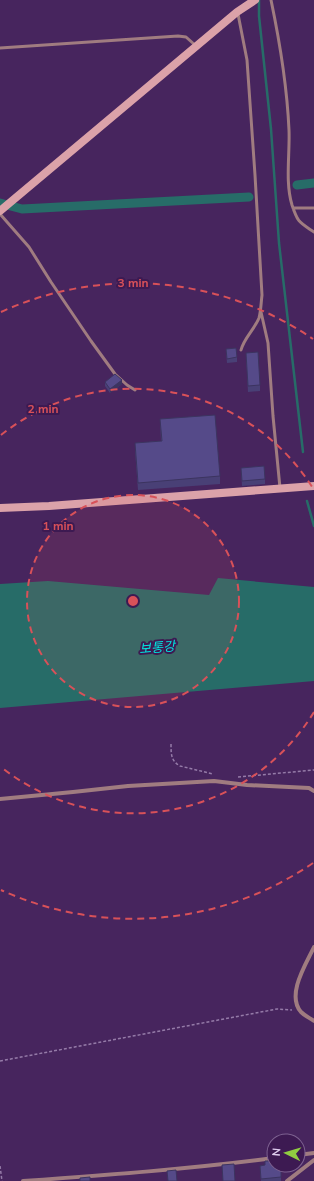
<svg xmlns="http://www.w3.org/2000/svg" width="314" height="1181" font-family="'Nunito Sans','Noto Sans KR',sans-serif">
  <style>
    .water { fill: #276c68 }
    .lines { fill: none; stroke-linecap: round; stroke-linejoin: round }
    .stream { stroke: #276c68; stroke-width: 2.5 }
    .canal { stroke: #276c68; stroke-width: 9 }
    .path { stroke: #957ba8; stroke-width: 1.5; stroke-dasharray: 3 2; stroke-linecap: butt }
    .lane { stroke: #a07c80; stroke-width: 3 }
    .street { stroke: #a07c80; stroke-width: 4 }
    .secondary { stroke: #dba2a9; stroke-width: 8 }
    .wall { fill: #494076 }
    .shaded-wall { fill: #3c3460 }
    .building { fill: #554a89; stroke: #3c3460 }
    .ring { fill: none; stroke: #d85159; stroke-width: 2; stroke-dasharray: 7 5 }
    .labels { text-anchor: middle; stroke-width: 4; stroke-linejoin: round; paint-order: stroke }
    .water-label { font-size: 13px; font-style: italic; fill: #01e7df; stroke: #3d1a52 }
    .centre { fill: #d85159; stroke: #3d1a52; stroke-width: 2 }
    .ring-label { font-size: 12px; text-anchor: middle; font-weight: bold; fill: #d85159; stroke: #3d1a52; stroke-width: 4; stroke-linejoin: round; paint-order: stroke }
  </style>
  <rect width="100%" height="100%" fill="#47255e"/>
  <!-- water -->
  <path class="water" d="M218,578L314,587V681L0,708V584L48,581L209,595Z"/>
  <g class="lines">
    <!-- stream -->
    <path class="stream" d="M259,0V16L271,129L279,243L303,452
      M307,501L314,526"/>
    <!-- canal -->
    <path class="canal" d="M297,185L314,183
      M0,203L22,209L249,197"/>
    <!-- path -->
    <path class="path" d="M171,744C171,754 171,761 180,766L213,774
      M238,777L314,770
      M0,1061L277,1009L292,1010
      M0,1166L2,1181"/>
    <!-- lane -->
    <path class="lane" d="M271,0C280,43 287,86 289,130C290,154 285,182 292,205C298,223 299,222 314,232
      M238,14L247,60L255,175L262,295C261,303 261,311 259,318C254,330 244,338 241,350
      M0,48L178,36L186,37L195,45
      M293,208H314
      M0,214L29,247L51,282L91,341L115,374L127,385L135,390
      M261,312L268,343L273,416L280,488"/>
    <!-- street -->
    <path class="street" d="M0,799L73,792L128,786L214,781L247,785L309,788L314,791
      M314,947C306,964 286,995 301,1012C305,1016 310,1018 314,1021
      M298,1155L314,1153
      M23,1181C107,1175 190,1169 274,1158
      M287,1181L314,1160"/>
    <!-- secondary -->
    <path class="secondary" d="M0,211L237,12L255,0
      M0,508L49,506L314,486"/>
  </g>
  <!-- wall -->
  <path class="wall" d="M226,349L237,357V362L227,363Z
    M246,353L260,385V391L248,392Z
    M105,382L122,384L110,393L105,386Z
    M160,419L220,476V484L138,490L135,450V443L161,441Z
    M241,468L265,479V484L242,486Z
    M260,1166L281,1177V1181H261Z"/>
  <!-- shaded-wall -->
  <path class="shaded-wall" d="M122,380V384L110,393V389Z"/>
  <!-- building -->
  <path class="building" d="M236,348L237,357L227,359L226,349Z
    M258,352L260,385L248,386L246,353Z
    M115,374L122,380L110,389L105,382Z
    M215,415L220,476L138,483L135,443L162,441L160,419Z
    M264,466L265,479L242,481L241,468Z
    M265,1161H274V1165H281V1177L261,1179L260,1166L265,1165Z
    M234,1164L235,1181H223L222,1165Z
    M176,1170L177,1181H168L167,1171Z
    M90,1177V1181H80V1178Z"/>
  <!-- distance rings -->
  <circle cx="133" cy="601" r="106" fill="#d85159" fill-opacity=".12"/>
  <g class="ring">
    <circle cx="133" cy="601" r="106"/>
    <path d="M314 712A212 212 0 0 1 1 767M1 435A212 212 0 0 1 314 490"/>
    <path d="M313 863A318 318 0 0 1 1 890M1 312A318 318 0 0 1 313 339"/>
  </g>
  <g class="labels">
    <!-- water labels -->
    <g class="water-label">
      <text transform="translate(157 647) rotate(-5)" y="5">보통강</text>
    </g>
  </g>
  <circle cx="133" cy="601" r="6" class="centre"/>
  <g class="ring-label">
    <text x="133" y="287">3 min</text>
    <text x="43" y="413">2 min</text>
    <text x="58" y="530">1 min</text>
  </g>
  <!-- north arrow -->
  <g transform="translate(286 1153) rotate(275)"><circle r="19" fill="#3d1a52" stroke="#7d6190"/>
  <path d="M0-3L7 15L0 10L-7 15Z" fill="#90cd41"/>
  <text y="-6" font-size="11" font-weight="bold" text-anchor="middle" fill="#decbed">N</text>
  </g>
</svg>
